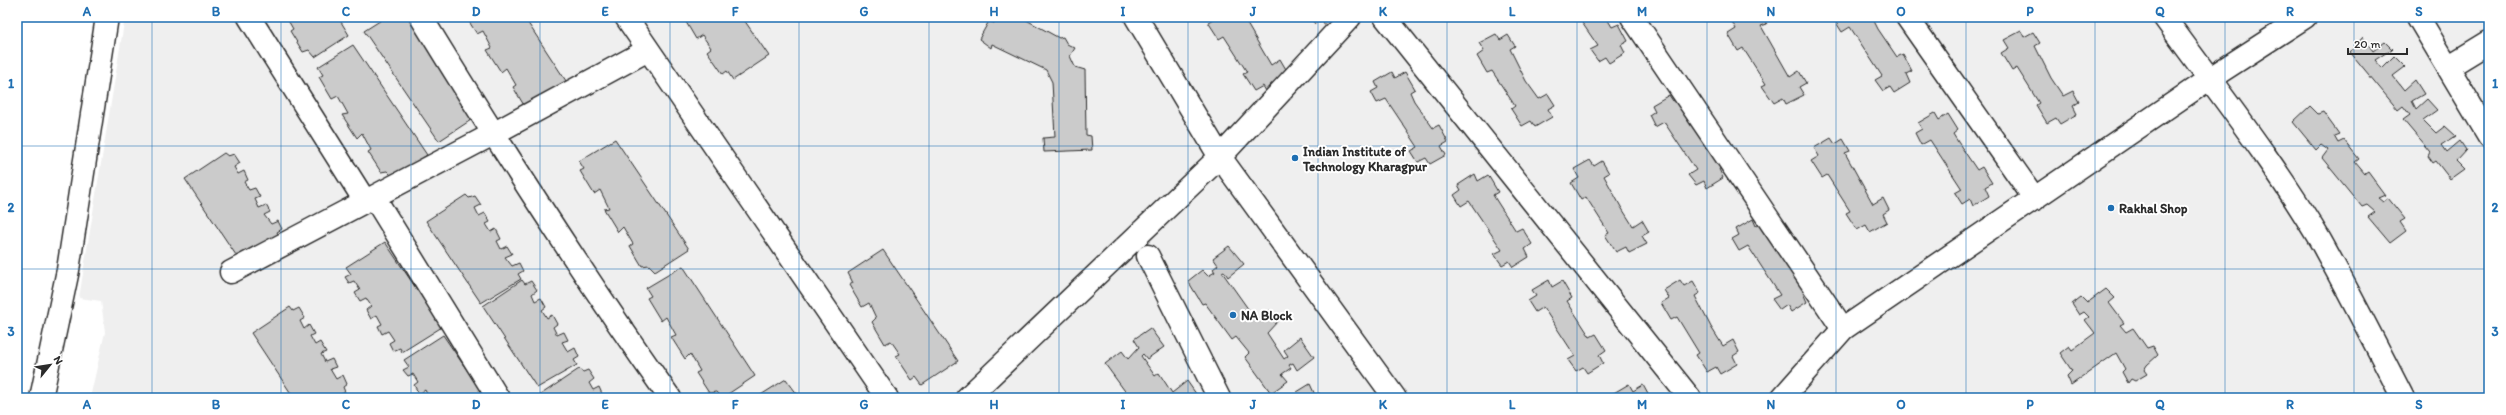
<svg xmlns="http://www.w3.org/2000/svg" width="2506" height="415" font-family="Itim,sans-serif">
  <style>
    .built { fill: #efefef }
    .building { fill: #cbcbcb; stroke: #2b2b2b }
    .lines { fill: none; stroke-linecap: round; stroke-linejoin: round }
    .minor-casing { stroke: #2b2b2b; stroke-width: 25 }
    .minor { stroke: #fff; stroke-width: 22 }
    .grid { fill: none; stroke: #1f6fb2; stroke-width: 1; stroke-opacity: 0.55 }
    .poi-dot { fill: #1f6fb2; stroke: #fff; stroke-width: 1.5 }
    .labels { text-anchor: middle; stroke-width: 4; stroke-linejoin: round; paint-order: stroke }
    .poi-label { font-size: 13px; font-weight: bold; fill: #2b2b2b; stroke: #fff; text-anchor: start }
    .neatline { fill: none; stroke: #1f6fb2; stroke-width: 1.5 }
    .grid-label { font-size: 13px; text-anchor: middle; font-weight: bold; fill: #1f6fb2 }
  </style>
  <rect width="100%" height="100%" fill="#fff"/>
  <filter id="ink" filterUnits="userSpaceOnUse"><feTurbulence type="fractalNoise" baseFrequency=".025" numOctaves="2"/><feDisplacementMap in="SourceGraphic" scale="8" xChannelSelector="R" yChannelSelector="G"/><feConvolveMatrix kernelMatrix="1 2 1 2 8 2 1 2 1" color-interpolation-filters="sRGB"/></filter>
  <g filter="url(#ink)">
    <!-- built -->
    <path class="built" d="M125,17H2489V398H90L105,332L101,301L79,298Z"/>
    <!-- building -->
    <path class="building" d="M286,17H338L349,35L315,57L309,50L303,52L290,31L293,29Z
      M386,17H413L430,53L435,48L474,118L439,141L364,31Z
      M466,17H524L572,90L525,107L513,87L516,85L506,68L501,72L487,50L492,48L483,31L477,34Z
      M683,17H742L769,56L733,80L727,71L723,74L707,51L711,48L702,35L696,39Z
      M998,17H1021L1059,38L1063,37L1067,44L1075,48L1070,56L1075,67L1085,70L1086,135L1091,136L1092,150L1044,152L1043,138L1055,137L1052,82L1046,70L992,44L991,48L979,39L989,21L994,23Z
      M1216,17H1243L1271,65L1280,59L1287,71L1280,75L1285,83L1267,93L1263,86L1254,91L1243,74L1247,72L1224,36L1219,39L1208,22Z
      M1310,17H1342L1326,27L1322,20L1315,24Z
      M1578,17H1606L1612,27L1619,24L1628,41L1621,45L1625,53L1609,63L1605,57L1598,61L1590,50L1598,46Z
      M1737,17H1762L1767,24L1761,26L1790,77L1799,71L1806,83L1799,87L1804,95L1786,104L1783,98L1774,103L1762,86L1766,84L1743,48L1738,51L1728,34L1736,29L1731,20Z
      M1841,17H1878L1874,21L1878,29L1897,57L1903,54L1912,71L1906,74L1910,83L1894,93L1890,87L1883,91L1875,80L1882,76L1850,27L1842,32L1835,21Z
      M2021,31L2024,37L2033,32L2040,43L2035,46L2051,78L2063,96L2073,91L2079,102L2073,106L2077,114L2060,124L2056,118L2047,123L2036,105L2039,103L2017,68L2012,71L2001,53L2009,48L2004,40Z
      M1496,34L1500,40L1508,35L1515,46L1510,49L1526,81L1539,99L1548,94L1555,105L1548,109L1552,117L1535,127L1531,121L1522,126L1511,109L1515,106L1492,71L1487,73L1477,56L1484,51L1479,43Z
      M2363,37L2373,51L2385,42L2392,49L2375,60L2382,68L2394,56L2405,67L2393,76L2404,90L2415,80L2424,94L2412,101L2416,109L2427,99L2437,110L2423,120L2436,133L2445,126L2456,136L2442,145L2447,152L2460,141L2466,150L2456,161L2464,169L2450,179L2436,161L2433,163L2428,156L2430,152L2403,120L2410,115L2403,106L2398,110L2350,52Z
      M353,45L427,155L393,177L387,171L381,172L368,152L371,150L362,133L357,138L342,115L348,114L338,96L332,99L319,77L323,75L318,67Z
      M1392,72L1395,78L1405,72L1415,89L1410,92L1414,101L1433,128L1439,125L1448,142L1441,146L1446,155L1430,164L1426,158L1418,162L1411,151L1418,147L1386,99L1377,103L1371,92L1378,88L1375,82Z
      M1669,95L1673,101L1682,95L1726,165L1719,169L1723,178L1707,188L1704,181L1696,185L1688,175L1696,170L1664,122L1655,127L1649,115L1655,111L1652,105Z
      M2310,106L2318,114L2323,112L2339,134L2334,136L2338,143L2344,140L2359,159L2355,162L2365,174L2368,172L2385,195L2378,198L2383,202L2388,198L2405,219L2400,222L2406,231L2390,243L2368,217L2375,212L2367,205L2362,207L2322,158L2328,150L2321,145L2316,150L2293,122Z
      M1935,113L1939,120L1948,114L1958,130L1953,134L1958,142L1977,170L1982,167L1992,183L1985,187L1989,196L1973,206L1970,199L1962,204L1955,193L1962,189L1930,140L1921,145L1915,133L1922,129L1918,123Z
      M1831,138L1835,144L1843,139L1850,151L1845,153L1873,204L1883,198L1889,210L1883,214L1887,222L1870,232L1866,225L1857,230L1846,213L1850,211L1827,175L1822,178L1811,161L1819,156L1814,148Z
      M615,139L689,249L655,271L649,265L642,266L630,246L633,244L623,227L618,232L604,209L609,208L600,190L594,194L580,171L584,169L579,161Z
      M224,153L228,156L234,154L240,163L234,167L238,174L244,171L248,180L244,182L249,190L255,188L260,197L255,199L259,208L266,205L270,212L264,215L271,224L278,221L282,229L277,232L280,238L240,261L185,179Z
      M1590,160L1594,166L1602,161L1609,173L1604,176L1621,207L1633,226L1642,220L1649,232L1642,236L1647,244L1629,253L1626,247L1616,252L1605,235L1609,233L1586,197L1581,200L1571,183L1579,178L1574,169Z
      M1475,174L1478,181L1488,175L1498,192L1493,195L1498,203L1516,231L1522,228L1532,244L1525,249L1529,257L1513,267L1509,261L1502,265L1494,254L1502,250L1469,201L1461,206L1454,195L1461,190L1458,185Z
      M466,195L469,198L475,196L481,205L475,208L479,216L485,213L490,222L486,224L491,232L496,229L501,239L497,241L501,249L507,246L512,254L505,257L512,266L519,263L523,271L518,274L521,279L481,303L426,221Z
      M1753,219L1756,226L1766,220L1810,289L1803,293L1807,302L1791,312L1787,305L1780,310L1772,299L1780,295L1748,246L1739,251L1732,239L1739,235L1736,229Z
      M385,242L442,327L402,352L400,348L393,351L389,343L394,340L388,331L382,334L378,326L382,324L377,315L371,319L366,310L371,306L366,298L360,301L355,293L360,290L354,281L349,283L345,277L351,274L346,267Z
      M1229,246L1244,264L1228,277L1224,271L1222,272L1256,320L1270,310L1278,321L1267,333L1284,359L1288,356L1284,350L1300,337L1314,357L1297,370L1293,363L1289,365L1291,368L1282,374L1288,381L1271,393L1245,357L1249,353L1236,337L1232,340L1205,303L1202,304L1188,281L1202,270L1208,276L1215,272L1213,269L1218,265L1213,258Z
      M883,250L958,361L922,385L916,377L912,380L896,356L900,354L891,341L885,344L872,322L876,318L869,303L862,307L849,285L853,283L848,273Z
      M683,266L755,376L722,398L716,392L709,393L696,373L700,371L690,354L685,359L671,337L676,335L666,317L661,321L647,298L651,296L646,288Z
      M522,280L525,284L531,281L537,290L532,294L535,301L541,298L546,307L542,310L547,318L552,315L557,324L553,327L557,335L564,332L568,340L562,342L568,352L575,348L579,357L574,360L577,365L537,388L483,306Z
      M1549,280L1552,287L1562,281L1572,298L1567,301L1572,309L1590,337L1596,334L1606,350L1599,355L1603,363L1587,373L1583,367L1576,371L1568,360L1575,356L1543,307L1535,312L1528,301L1536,296L1532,290Z
      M1680,280L1684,286L1693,281L1700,293L1695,296L1711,327L1723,346L1733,340L1739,352L1733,356L1737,364L1720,374L1716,367L1707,372L1696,355L1699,353L1677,317L1671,320L1661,303L1669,298L1664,290Z
      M2106,289L2115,298L2109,303L2124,323L2120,325L2126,332L2133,328L2147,348L2153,346L2158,355L2147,365L2144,370L2147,374L2135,381L2131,379L2128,383L2122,372L2125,369L2116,353L2071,385L2067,376L2072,371L2060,353L2069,346L2072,350L2095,333L2085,320L2089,317L2084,312L2079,315L2072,304L2081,297L2087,303Z
      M290,307L293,311L299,308L305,318L300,321L304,329L309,325L314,334L310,336L315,345L320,342L326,352L321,354L325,362L332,359L336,367L330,369L336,379L343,375L347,384L343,387L345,392L335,398H294L251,333Z
      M1150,328L1164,347L1147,359L1143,354L1141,356L1155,376L1159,373L1172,393L1187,381L1199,398H1130L1105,364L1122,351L1128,359L1139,347L1134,339Z
      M443,335L486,398H429L425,390L419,394L414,385L418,382L413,374L408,376L403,370L409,367L404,360Z
      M579,369L583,372L588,370L594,379L589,383L593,390L599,387L603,396L542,398L540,395Z
      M786,379L800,398H756Z
      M1310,384L1315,395L1319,393L1323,398H1297L1300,396L1297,392Z
      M1629,384L1633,391L1643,385L1650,398H1615L1612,394Z"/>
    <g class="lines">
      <defs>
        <path id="minor" d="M249,17L365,201
          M421,17C500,146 582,274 670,398
          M626,17L887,398
          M1136,17L1220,157L1395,398
          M1385,17L1690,398
          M1632,17L1843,329
          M1907,17L2035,199
          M2164,17C2217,90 2274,162 2320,240C2349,292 2376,345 2403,398
          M2418,17L2489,136
          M2448,67L2489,42
          M374,197L498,398
          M1148,256L1219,398
          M231,272L493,134L648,50
          M41,398L68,270L107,17
          M967,398L1220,157L1350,17
          M1782,398L1843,329L2209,79L2305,17"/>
      </defs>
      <!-- minor casing -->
      <use href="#minor" class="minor-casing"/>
      <!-- minor -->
      <use href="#minor" class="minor"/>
    </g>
  </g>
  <!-- grid -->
  <path class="grid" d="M152,17V398M281,17V398M411,17V398M540,17V398M670,17V398M799,17V398M929,17V398M1059,17V398M1188,17V398M1318,17V398M1447,17V398M1577,17V398M1707,17V398M1836,17V398M1966,17V398M2095,17V398M2225,17V398M2354,17V398M17,146H2489M17,269H2489"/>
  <!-- markers -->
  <g class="poi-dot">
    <circle cx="1295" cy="158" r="4"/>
    <circle cx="2111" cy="208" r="4"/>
    <circle cx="1233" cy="315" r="4"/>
  </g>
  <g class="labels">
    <!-- poi labels -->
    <g class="poi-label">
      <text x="1303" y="156">Indian Institute of<tspan x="1303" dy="15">Technology Kharagpur</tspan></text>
      <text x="2119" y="213">Rakhal Shop</text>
      <text x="1241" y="320">NA Block</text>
    </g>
  </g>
  <!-- margin -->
  <rect width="2506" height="415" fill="none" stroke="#fff" stroke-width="44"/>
  <!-- north arrow -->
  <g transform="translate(50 365) rotate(60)" stroke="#ffffff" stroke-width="3" paint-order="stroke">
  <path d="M0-3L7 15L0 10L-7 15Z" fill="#2b2b2b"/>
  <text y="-6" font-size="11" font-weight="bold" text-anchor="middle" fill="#2b2b2b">N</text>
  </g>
  <!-- scale -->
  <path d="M2348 48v6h59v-6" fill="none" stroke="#2b2b2b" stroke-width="2"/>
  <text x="2354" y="48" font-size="12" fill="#2b2b2b" stroke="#ffffff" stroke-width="3" paint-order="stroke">20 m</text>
  <rect x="22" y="22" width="2462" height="371" class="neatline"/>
  <g class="grid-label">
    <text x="87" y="16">A</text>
    <text x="216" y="16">B</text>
    <text x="346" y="16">C</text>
    <text x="476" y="16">D</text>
    <text x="605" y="16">E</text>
    <text x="735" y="16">F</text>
    <text x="864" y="16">G</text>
    <text x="994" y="16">H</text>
    <text x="1123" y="16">I</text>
    <text x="1253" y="16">J</text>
    <text x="1383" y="16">K</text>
    <text x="1512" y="16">L</text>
    <text x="1642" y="16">M</text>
    <text x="1771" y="16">N</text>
    <text x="1901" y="16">O</text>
    <text x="2030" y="16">P</text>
    <text x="2160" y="16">Q</text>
    <text x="2290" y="16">R</text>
    <text x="2419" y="16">S</text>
    <text x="11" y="88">1</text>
    <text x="2495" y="88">1</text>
    <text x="11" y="212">2</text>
    <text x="2495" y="212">2</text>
    <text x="11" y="336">3</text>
    <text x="2495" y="336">3</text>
    <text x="87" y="409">A</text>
    <text x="216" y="409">B</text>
    <text x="346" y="409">C</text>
    <text x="476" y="409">D</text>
    <text x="605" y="409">E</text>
    <text x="735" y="409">F</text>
    <text x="864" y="409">G</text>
    <text x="994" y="409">H</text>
    <text x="1123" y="409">I</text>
    <text x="1253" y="409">J</text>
    <text x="1383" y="409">K</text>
    <text x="1512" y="409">L</text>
    <text x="1642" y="409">M</text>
    <text x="1771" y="409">N</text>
    <text x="1901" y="409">O</text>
    <text x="2030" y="409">P</text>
    <text x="2160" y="409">Q</text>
    <text x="2290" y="409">R</text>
    <text x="2419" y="409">S</text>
  </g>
</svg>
